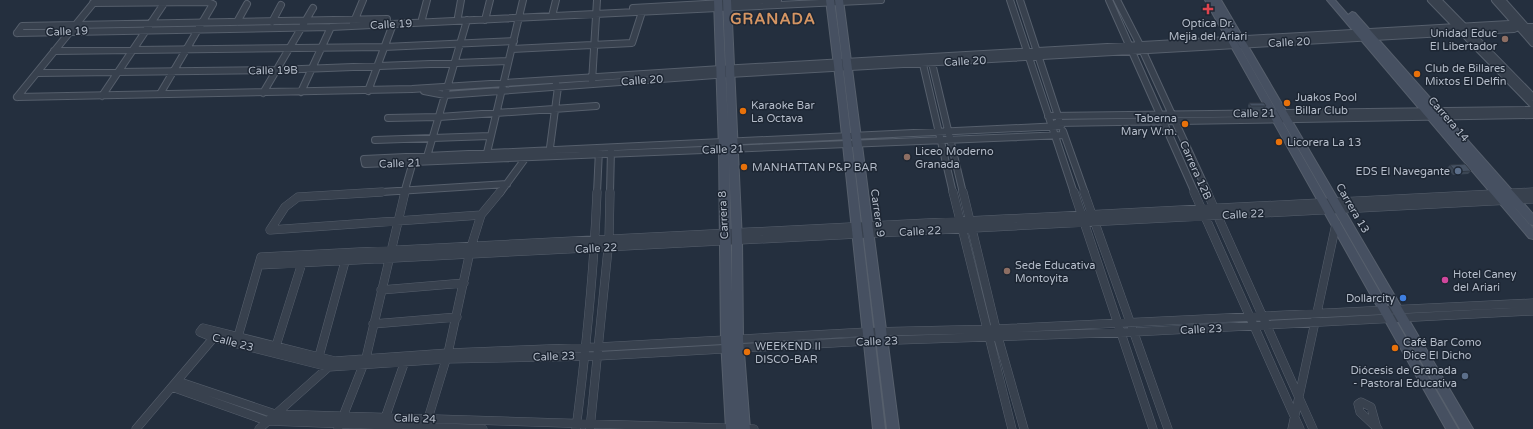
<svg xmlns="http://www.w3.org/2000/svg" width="1533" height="429" font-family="'Varela Round',sans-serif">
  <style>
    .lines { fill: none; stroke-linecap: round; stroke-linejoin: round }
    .street-far1-casing { stroke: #565f6c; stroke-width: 8 }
    .street-casing { stroke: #565f6c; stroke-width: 9 }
    .secondary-casing { stroke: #565f6c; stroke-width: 2 }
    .street-far1 { stroke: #38414e; stroke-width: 6 }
    .street { stroke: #38414e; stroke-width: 8 }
    .secondary { fill: #465061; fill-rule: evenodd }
    .wall { fill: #3b4654 }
    .building { fill: #455162; stroke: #303945 }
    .health-dot { fill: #e0444e; stroke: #1d2633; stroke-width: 1.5 }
    .education-dot { fill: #8d6e63; stroke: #1d2633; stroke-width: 1.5 }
    .food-dot { fill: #e8710a; stroke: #1d2633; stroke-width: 1.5 }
    .service-dot { fill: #5c6f8a; stroke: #1d2633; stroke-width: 1.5 }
    .hotel-dot { fill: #d1479c; stroke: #1d2633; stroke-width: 1.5 }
    .shop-dot { fill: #3f7fe0; stroke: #1d2633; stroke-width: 1.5 }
    .labels { text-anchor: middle; stroke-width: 3; stroke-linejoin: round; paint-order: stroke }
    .poi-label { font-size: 11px; fill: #b4bcc9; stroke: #1d2633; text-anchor: start }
    .street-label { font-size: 11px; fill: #b4bcc9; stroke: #1d2633 }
    .district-label { font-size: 15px; font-weight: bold; letter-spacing: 1px; fill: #d59563; stroke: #1d2633 }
  </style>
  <rect width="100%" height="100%" fill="#242f3e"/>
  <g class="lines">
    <defs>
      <path id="street-far1" d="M1010,0L1074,193
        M1020,0L1059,119
        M1109,0L1195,193
        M1117,0L1140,45L1208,193
        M1431,0L1533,105
        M1438,0L1533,97
        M1495,0L1533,43
        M1502,0L1533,35
        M93,3L207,2L213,4L160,94
        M633,8L778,0
        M552,16L556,0
        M458,17L461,0
        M422,19L427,0
        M485,20L490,0
        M237,22L247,4
        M272,22L281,5
        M353,24L363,0
        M17,33L331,27L881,0
        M17,33L22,26L387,19
        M512,49L632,43L642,12
        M54,51L384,47L514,41
        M931,59L963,193
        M922,60L953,193
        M37,73L276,70L508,61
        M592,82L597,0
        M368,91L393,24
        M424,91L445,95L729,74L1514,29L1518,27
        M301,92L331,27
        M263,93L313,8
        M102,96L165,2
        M17,97L412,89L721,69L1509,24L1533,27
        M17,97L95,1
        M1048,116L1533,110
        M388,118L439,117L596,106
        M1056,123L1533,115
        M1061,126L364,159L365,164L1064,135
        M1063,131L1085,193
        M375,140L490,136
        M549,155L558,87L556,84
        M486,157L523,0
        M426,160L467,20
        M366,193L507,184
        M404,193L414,158
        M500,193L527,156
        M597,193L599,150
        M610,193L611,150
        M1517,193L1533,192"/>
      <path id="street" d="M953,192L1012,429
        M963,192L998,337L1024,429
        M1074,192L1153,429
        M1084,192L1168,429
        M1194,192L1300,429
        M1207,192L1313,429
        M270,230L285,207L298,197L382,192
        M270,230L481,215
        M259,265L1533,199
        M381,290L464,283
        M1533,303L996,329L867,332L598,347L448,353L335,361L203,328L200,332L214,338L329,367L446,359L598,356L868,341L1134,332L1533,311
        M373,324L457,317
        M237,340L261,257L1533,192
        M275,349L302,263
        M318,360L346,258
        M177,381L275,414L754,429
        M172,387L267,421L483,429
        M384,421L405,361
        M427,422L448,353L471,247L481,215L500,192
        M1376,425L1371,407L1361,402L1358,404L1360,412L1378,429
        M136,429L216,335
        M259,429L332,364
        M338,429L366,358L405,192
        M576,429C586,350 594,271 597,192
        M590,429L609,239L610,192
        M1292,429L1336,224"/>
      <path id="secondary" d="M714,0H722L728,126L723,0H731L742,241L743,339L750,429H726L721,340L719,149ZM729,161L732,241V293Z
        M826,0H834L841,53L885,429H873L839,107Z
        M835,0H843L899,429H887Z
        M1205,0H1213L1458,429H1446Z
        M1213,0H1221L1473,429H1460Z
        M1327,0H1335L1348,15L1352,12L1355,13L1533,214V225L1529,224L1510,202L1533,228V239L1529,238Z"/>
    </defs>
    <!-- street-far1 casing -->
    <use href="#street-far1" class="street-far1-casing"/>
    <!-- street casing -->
    <use href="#street" class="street-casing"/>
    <!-- secondary casing -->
    <use href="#secondary" class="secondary-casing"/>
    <!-- street-far1 -->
    <use href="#street-far1" class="street-far1"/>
    <!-- street -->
    <use href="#street" class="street"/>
    <!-- secondary -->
    <use href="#secondary" class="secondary"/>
  </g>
  <!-- wall -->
  <path class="wall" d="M1249,103L1266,106L1264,109H1249L1248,106Z
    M1450,165L1471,171L1468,174L1453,175L1447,168Z"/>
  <!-- building -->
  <path class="building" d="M1249,103H1264L1266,106H1251Z
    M1465,164L1471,171L1456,172L1450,165Z"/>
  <!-- markers -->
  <path class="health-dot" d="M1206 3h4v4h4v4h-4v4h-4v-4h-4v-4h4z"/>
  <g class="education-dot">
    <circle cx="1505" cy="39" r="4"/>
    <circle cx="907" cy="157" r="4"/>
    <circle cx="1007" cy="271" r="4"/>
  </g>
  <g class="food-dot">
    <circle cx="1417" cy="74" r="4"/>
    <circle cx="1287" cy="103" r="4"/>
    <circle cx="743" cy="111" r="4"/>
    <circle cx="1185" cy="124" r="4"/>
    <circle cx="1279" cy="142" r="4"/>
    <circle cx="744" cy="167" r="4"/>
    <circle cx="1395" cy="348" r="4"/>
    <circle cx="747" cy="352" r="4"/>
  </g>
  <g class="service-dot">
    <circle cx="1458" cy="171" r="4"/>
    <circle cx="1465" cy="376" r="4"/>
  </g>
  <circle class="hotel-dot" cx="1445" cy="280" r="4"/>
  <circle class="shop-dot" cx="1403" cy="298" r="4"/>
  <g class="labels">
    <!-- poi labels -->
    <g class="poi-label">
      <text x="1208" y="27" text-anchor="middle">Optica Dr.<tspan x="1208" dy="13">Mejia del Ariari</tspan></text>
      <text x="1497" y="37" text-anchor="end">Unidad Educ<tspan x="1497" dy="13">El Libertador</tspan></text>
      <text x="1425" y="72">Club de Billares<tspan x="1425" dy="13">Mixtos El Delfin</tspan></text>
      <text x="1295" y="101">Juakos Pool<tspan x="1295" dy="13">Billar Club</tspan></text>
      <text x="751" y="109">Karaoke Bar<tspan x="751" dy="13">La Octava</tspan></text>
      <text x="1177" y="122" text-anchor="end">Taberna<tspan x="1177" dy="13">Mary W.m.</tspan></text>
      <text x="1287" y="146">Licorera La 13</text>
      <text x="915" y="155">Liceo Moderno<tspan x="915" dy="13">Granada</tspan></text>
      <text x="752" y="171">MANHATTAN P&amp;P BAR</text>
      <text x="1450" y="175" text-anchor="end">EDS El Navegante</text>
      <text x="1015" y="269">Sede Educativa<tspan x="1015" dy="13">Montoyita</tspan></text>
      <text x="1453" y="278">Hotel Caney<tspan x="1453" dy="13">del Ariari</tspan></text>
      <text x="1395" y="302" text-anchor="end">Dollarcity</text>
      <text x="1403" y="346">Café Bar Como<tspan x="1403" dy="13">Dice El Dicho</tspan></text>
      <text x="755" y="350">WEEKEND II<tspan x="755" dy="13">DISCO-BAR</tspan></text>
      <text x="1457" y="374" text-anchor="end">Diócesis de Granada<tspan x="1457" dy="13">- Pastoral Educativa</tspan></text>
    </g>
    <!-- street labels -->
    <g class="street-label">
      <text transform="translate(391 24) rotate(-3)" y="4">Calle 19</text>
      <text transform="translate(67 31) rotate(-2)" y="4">Calle 19</text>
      <text transform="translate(1289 42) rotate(-3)" y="4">Calle 20</text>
      <text transform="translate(965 61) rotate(-3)" y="4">Calle 20</text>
      <text transform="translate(273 70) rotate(-1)" y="4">Calle 19B</text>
      <text transform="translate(642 80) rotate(-4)" y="4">Calle 20</text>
      <text transform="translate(1254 113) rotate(-1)" y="4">Calle 21</text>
      <text transform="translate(1449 119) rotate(49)" y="4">Carrera 14</text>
      <text transform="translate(723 149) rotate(-2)" y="4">Calle 21</text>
      <text transform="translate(400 163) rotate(-2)" y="4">Calle 21</text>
      <text transform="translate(1196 170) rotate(66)" y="4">Carrera 12B</text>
      <text transform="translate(1353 208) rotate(60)" y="4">Carrera 13</text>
      <text transform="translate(878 213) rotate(82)" y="4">Carrera 9</text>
      <text transform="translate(1243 214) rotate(-3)" y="4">Calle 22</text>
      <text transform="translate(723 215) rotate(-93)" y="4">Carrera 8</text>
      <text transform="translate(920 231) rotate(-3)" y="4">Calle 22</text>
      <text transform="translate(596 248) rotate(-3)" y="4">Calle 22</text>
      <text transform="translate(1201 329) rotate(-3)" y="4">Calle 23</text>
      <text transform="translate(877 341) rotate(-2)" y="4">Calle 23</text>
      <text transform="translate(233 342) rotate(15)" y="4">Calle 23</text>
      <text transform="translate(554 356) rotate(-2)" y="4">Calle 23</text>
      <text transform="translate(415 418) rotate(2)" y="4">Calle 24</text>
    </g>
    <!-- district labels -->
    <g class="district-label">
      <text x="773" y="24">GRANADA</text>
    </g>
  </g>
</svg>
